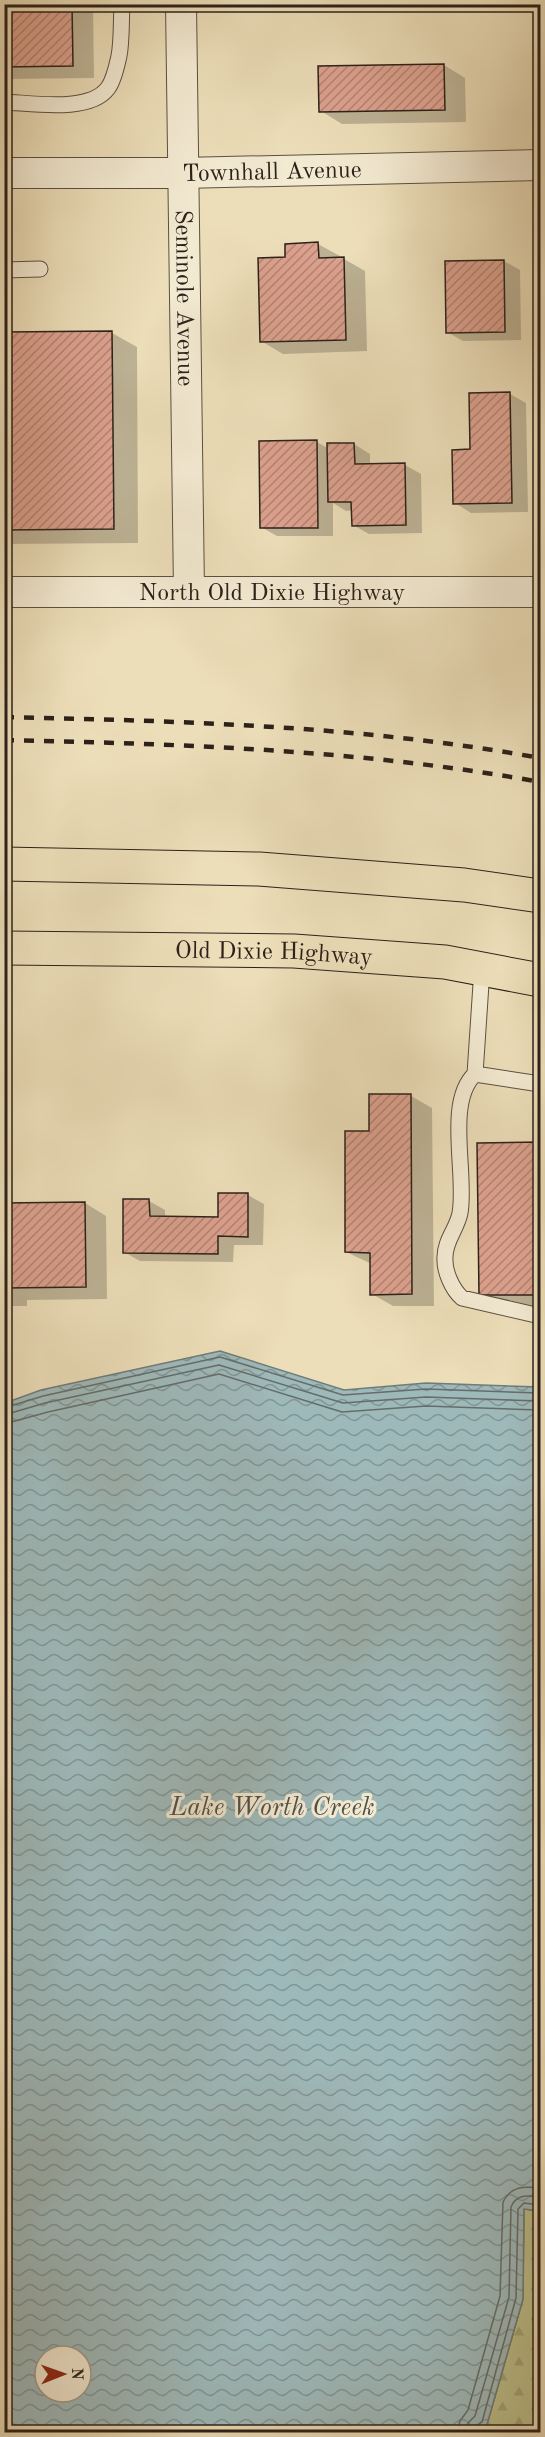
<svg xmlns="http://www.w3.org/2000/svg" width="545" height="2437" font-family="'Old Standard TT',serif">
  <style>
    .forest { fill: url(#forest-firs); stroke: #747053; stroke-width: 1.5 }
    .water { fill: url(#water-waves); stroke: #707c7a; stroke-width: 1.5; fill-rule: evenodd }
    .shadow { fill: #0003 }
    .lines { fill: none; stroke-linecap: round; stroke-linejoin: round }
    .shore { stroke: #656d6a; stroke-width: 1.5 }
    .building { fill: url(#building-hatch); stroke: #2c211a; stroke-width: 1.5 }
    .lane-casing { stroke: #5c5042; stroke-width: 17 }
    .street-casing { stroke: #5c5042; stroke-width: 32 }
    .primary-casing { stroke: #2c211a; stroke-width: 35 }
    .lane { stroke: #f3ead2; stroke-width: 15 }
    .street { stroke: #f3ead2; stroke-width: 30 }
    .primary { stroke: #ecdeb9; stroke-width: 33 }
    .rail { stroke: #2c211a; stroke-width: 4.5; stroke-dasharray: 10 10; stroke-linecap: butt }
    .labels { text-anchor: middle; stroke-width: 6; stroke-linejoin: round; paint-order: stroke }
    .street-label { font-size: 24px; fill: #2c211a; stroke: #f3ead2 }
    .water-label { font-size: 26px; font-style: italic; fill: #4e4f4a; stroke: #f3ead2 }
  </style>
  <defs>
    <pattern id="forest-firs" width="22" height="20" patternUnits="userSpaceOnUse" patternTransform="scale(1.5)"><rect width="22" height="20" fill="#bcc08c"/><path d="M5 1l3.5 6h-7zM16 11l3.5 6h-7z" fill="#a2a578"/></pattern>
    <pattern id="water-waves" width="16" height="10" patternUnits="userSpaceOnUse" patternTransform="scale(1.5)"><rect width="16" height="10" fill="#9eb9ba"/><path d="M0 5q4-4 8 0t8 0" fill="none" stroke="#819696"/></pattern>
    <pattern id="building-hatch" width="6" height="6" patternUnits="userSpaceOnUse" patternTransform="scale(1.5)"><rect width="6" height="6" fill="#dca18e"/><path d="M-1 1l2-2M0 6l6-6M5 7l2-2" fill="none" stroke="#b38373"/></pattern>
  </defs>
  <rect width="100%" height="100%" fill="#ecdeb9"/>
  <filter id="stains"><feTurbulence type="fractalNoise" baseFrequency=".00333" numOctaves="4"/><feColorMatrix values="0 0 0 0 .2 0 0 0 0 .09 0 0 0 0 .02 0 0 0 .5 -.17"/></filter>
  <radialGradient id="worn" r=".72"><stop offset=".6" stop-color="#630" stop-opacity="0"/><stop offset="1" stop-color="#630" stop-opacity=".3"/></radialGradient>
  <!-- forest -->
  <path class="forest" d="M524,2209L540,2211V2432H471L486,2428L523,2299Z"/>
  <!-- water -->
  <path class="water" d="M220,1351L344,1390L426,1383L540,1387V2211L524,2209L523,2299L486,2428L471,2432H5V1403L41,1390ZM45,2356H81V2392H45Z"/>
  <!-- shadow -->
  <path class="shadow" d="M4,4H93L94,78L4,79Z
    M444,65L465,78L466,122L342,124L321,111Z
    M318,244L340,256V259H344L365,271L367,351L283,354L261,341L287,259Z
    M540,259V348L538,260Z
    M504,261L520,270L521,340L463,341L447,332Z
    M112,333L137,347L138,543L4,544V334Z
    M510,394L526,403L528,512L471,513L455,503L472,451Z
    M317,442L329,449L354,444L370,454V465H405L421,474L422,533L369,534L353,525V510L346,511L333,503V536H277L261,527Z
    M411,1096L432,1108L434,1306H393L372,1294V1264L346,1252Z
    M479,1144H540V1306L502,1307L480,1294Z
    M248,1195L264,1204L263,1245H234L233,1262L140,1261L124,1252L149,1201L165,1210V1218H220Z
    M85,1203L106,1216L107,1299L27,1300V1306H4V1204Z"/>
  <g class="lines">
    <!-- shore -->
    <path class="shore" d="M4,1408L43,1396L220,1357L343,1395L426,1389L540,1393
      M4,1415L45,1403L219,1365L343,1403L426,1397L540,1401
      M4,1424L48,1412L219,1374L342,1412L426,1406L540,1410
      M457,2432L460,2421L468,2410L500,2296L503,2202C511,2186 524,2186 540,2188
      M466,2432L468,2423L475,2416L509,2297L511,2207C517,2193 528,2196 540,2197
      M474,2432L475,2427L482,2422L516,2298L518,2209L524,2203L540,2205"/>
  </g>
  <!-- building -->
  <path class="building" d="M4,4H72L73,66L4,67Z
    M444,64L445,110L319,112L318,66Z
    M318,242L319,258L344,257L346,340L260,342L258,258L285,257V244Z
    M536,258H540V348H538Z
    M504,260L505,332L446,333L445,261Z
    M112,331L114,529L4,530V332Z
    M510,392L512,503L453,504L452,450L470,449L469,393Z
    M317,440L318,528H260L259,441Z
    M327,443H354L355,464L405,463L406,525L352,526L351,502H328Z
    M369,1094H411L412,1294L370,1295V1253L345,1252V1131H369Z
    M540,1142V1295H479L477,1143Z
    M218,1193H248V1237L218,1236V1254L123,1253V1199H149L150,1216L218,1217Z
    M85,1202L86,1287L6,1288L4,1294V1203Z"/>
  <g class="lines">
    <defs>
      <path id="lane" d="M4,102C32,103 90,113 108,88C114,80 117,65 119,56C122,40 121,21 122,4
        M4,270L40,269
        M482,969L475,1074C445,1102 467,1174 460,1213C457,1229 445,1240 445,1257C444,1271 452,1289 462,1298L540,1316
        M475,1074L540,1084"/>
      <g id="street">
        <path id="s1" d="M181,4L189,592"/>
        <path id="s2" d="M4,173H182L540,165"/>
        <path id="s3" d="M4,592H540"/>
      </g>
      <g id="primary">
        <path d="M4,864L259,869L464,885L540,896"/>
        <path id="s4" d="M4,948L294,951L445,962L540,980"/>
      </g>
    </defs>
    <!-- lane casing -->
    <use href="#lane" class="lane-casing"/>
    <!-- street casing -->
    <use href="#street" class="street-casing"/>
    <!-- primary casing -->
    <use href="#primary" class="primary-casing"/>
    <!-- lane -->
    <use href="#lane" class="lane"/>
    <!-- street -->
    <use href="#street" class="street"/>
    <!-- primary -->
    <use href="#primary" class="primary"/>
    <!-- rail -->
    <path class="rail" d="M4,717C184,721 364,726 540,758
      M4,740C184,744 364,750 540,782"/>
  </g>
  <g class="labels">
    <!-- street labels -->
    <g class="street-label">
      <text dy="8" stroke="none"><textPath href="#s2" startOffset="268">Townhall Avenue</textPath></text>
      <text dy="8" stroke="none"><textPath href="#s1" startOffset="294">Seminole Avenue</textPath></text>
      <text dy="8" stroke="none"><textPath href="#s3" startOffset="268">North Old Dixie Highway</textPath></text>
      <text dy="8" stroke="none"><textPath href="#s4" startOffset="270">Old Dixie Highway</textPath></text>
    </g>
    <!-- water labels -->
    <g class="water-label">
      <text x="272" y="1815">Lake Worth Creek</text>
    </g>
  </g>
  <!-- margin -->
  <rect width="545" height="2437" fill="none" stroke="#ecdeb9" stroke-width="24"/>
  <rect x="6" y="6" width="533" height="2425" fill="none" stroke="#2c211a" stroke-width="3"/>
  <rect x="12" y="12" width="521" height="2413" fill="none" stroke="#2c211a" stroke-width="1.5"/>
  <!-- north arrow -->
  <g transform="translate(63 2374) rotate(89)"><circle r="28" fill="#f3ead2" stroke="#a39a88" stroke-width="1.5"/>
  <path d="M0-4.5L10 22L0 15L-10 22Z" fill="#8f2418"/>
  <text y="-9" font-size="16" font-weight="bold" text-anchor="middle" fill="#2c211a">N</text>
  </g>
  <rect width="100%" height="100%" filter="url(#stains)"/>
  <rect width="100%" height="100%" fill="url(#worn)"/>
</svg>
